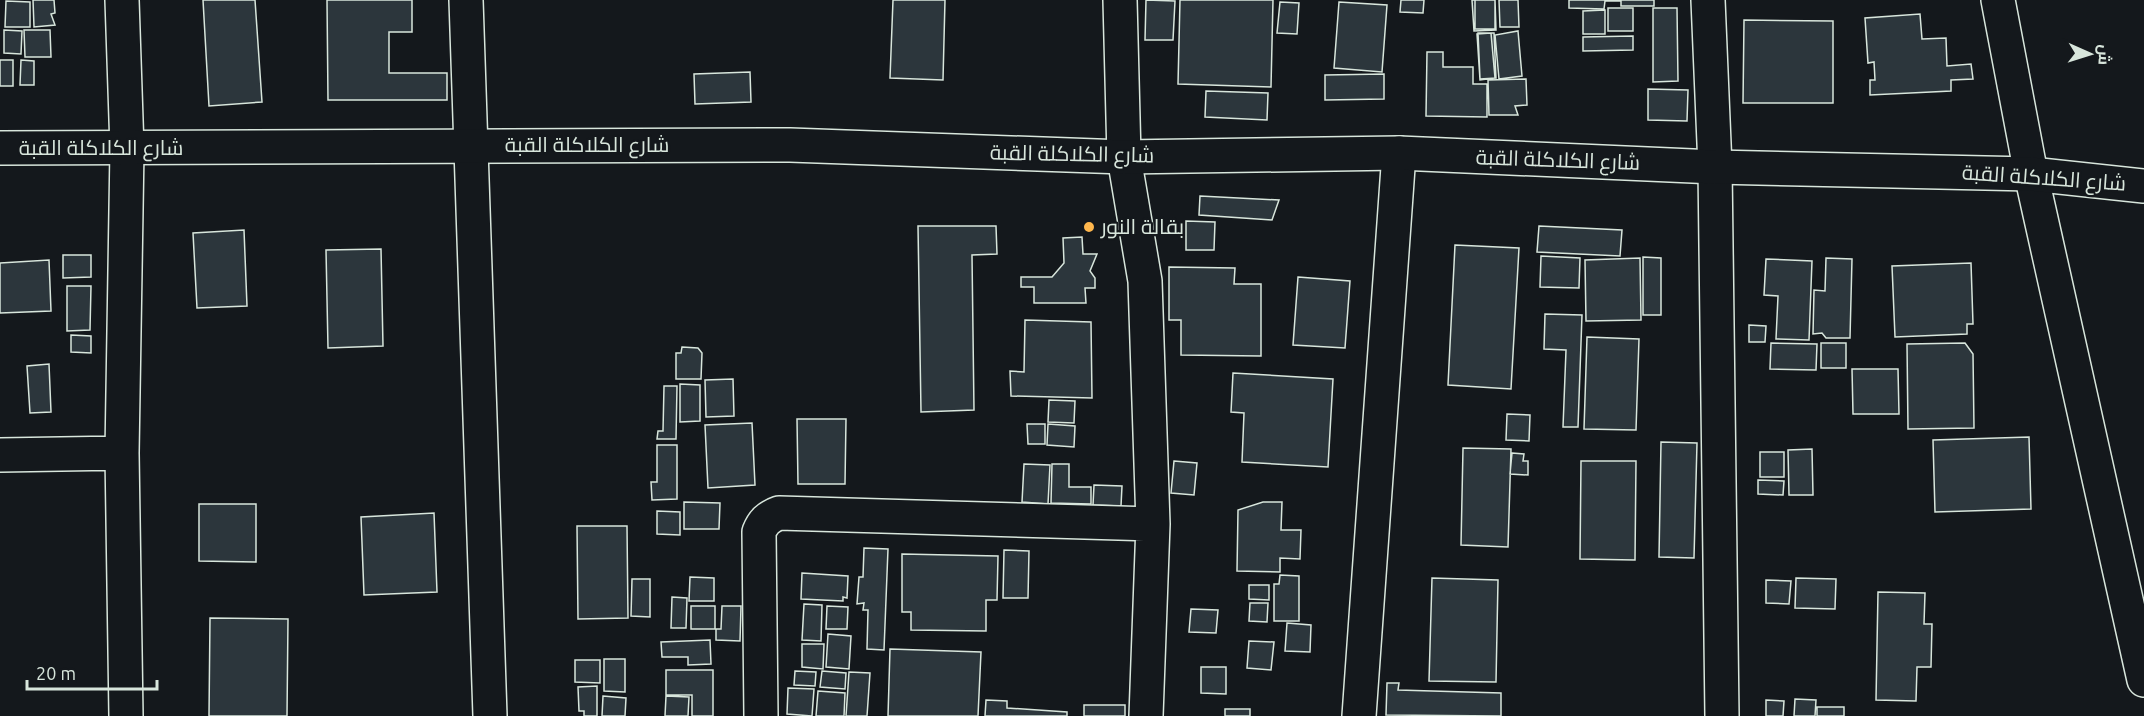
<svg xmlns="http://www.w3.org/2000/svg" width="2144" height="716" font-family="Ubuntu,Cairo,sans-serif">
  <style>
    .building { fill: #2c363c; stroke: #d8e6dc; stroke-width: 1.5 }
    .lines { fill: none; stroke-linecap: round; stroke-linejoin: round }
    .minor-casing { stroke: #d8e6dc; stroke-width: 36 }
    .tertiary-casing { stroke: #d8e6dc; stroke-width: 36 }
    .minor { stroke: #14181c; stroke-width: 33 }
    .tertiary { stroke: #14181c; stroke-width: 33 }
    .poi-dot { fill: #ffb74d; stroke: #14181c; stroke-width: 2 }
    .labels { text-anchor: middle; stroke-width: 4.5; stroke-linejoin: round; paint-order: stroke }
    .street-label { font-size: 21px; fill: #d8e6dc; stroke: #14181c }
    .poi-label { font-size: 21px; fill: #d8e6dc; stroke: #14181c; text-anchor: start }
  </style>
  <rect width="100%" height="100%" fill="#14181c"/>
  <!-- building -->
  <path class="building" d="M33,0H54L55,13L51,14L55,25L34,27Z
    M203,0H255L262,102L209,106Z
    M327,0H412V32H389V73H447V100H328Z
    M893,0H945L943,80L890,78Z
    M1146,0L1175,1L1173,40H1145Z
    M1180,0H1273L1271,87L1178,84Z
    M1401,0H1424L1423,13L1400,12Z
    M1472,0H1495L1496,30L1474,31Z
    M1475,0H1495V29H1475Z
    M1499,0H1518L1519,27H1500Z
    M1569,0H1654V6H1621V1H1605L1604,9L1569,8Z
    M6,1L30,2V27H5Z
    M1280,2L1299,3L1297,34L1277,33Z
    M1339,2L1387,5L1382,72L1334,68Z
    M1608,8H1633V31H1608Z
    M1653,8H1677L1678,81L1653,82Z
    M1605,10V34H1583V11Z
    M1920,14L1922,39L1946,38L1947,66L1971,64L1973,79L1951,80V91L1870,95V80H1875L1874,62L1868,63L1865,18Z
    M1744,20L1833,21V103H1743Z
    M4,30L22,31L21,54L4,53Z
    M24,30H50L51,57H25Z
    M1518,31L1522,76L1499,79L1495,35Z
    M1478,33H1494L1496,78L1480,79Z
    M1491,33L1495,78L1480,80L1477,34Z
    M1633,36V50L1583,51V37Z
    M1427,52H1443V67H1473V84H1487V117L1426,116Z
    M0,60H13V86H0Z
    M21,60L34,61V85H20Z
    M750,72L751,102L695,104L694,74Z
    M1384,74V99L1325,100V75Z
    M1526,79L1527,105L1515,106L1518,115H1489L1488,80Z
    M1648,89L1688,90L1687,121L1648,120Z
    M1206,91L1268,93L1267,120L1205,117Z
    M1200,196L1279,200L1272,220L1199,215Z
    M1186,221L1215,222L1214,250H1186Z
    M918,226H996L997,254L972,255L974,410L921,412Z
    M1539,226L1622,230L1620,256L1537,252Z
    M244,230L247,306L197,308L193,233Z
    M1082,237L1083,254H1097L1090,271L1095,278V288H1085L1086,303H1034V287H1021V277H1052L1064,263L1063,238Z
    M1455,245L1519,248L1511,389L1448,385Z
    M381,249L383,346L328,348L326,250Z
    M63,255H91V277L63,278Z
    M1541,256L1580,258L1579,288L1540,287Z
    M1643,257L1661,258V315H1643Z
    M1640,258L1641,320L1586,321L1585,260Z
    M1826,258L1852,259L1850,338H1826L1822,333L1813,334L1814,290L1825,291Z
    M1766,259L1812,261L1809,340L1776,339L1778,296L1764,295Z
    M49,260L51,311L0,313V263Z
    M1971,263L1973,324H1967V334L1895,337L1892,266Z
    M1169,267L1235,268L1234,284H1261V356L1181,355V320H1169Z
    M1298,277L1350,281L1345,348L1293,345Z
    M67,286H91L90,330L67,331Z
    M1545,314L1582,315L1578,427H1563L1566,350L1544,349Z
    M1025,320L1091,322L1092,398L1011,396L1010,371L1024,372Z
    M1749,325L1766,326L1765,342H1749Z
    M71,335L91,336V353L71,352Z
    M1587,337L1639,339L1636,430L1584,429Z
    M1771,343L1817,344L1816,370L1770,369Z
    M1821,343H1846V368H1821Z
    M1965,343L1973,354L1974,428L1908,429L1907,344Z
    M682,347L698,348L702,353L701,379H676V353H681Z
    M49,364L51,412L30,413L27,366Z
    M1852,369H1898L1899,414H1853Z
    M1233,373L1333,379L1328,467L1242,462L1244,413L1231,412Z
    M733,379L734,416L706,417L705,380Z
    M680,384L700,385V421L680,422Z
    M664,386H677L676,439H657L658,431H663Z
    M1049,400L1075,401L1074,423L1048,422Z
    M1507,414L1530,415L1529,441L1506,440Z
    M797,419H846L845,484H798Z
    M752,423L755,485L708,488L705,425Z
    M1027,424H1045V444H1028Z
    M1048,424L1075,426L1074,447L1047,445Z
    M2029,437L2031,509L1935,512L1933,440Z
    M1661,442L1697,443L1694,558L1659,557Z
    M657,445H677V499L652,500L651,482H657Z
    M1463,448L1511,449L1508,547L1461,545Z
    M1812,449L1813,495H1789L1788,450Z
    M1760,452H1784V477H1760Z
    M1512,453L1524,454L1523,461H1528V475L1510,474Z
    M1174,461L1197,463L1194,495L1171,493Z
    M1581,461H1636L1635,560L1580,559Z
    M1024,464L1050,465L1048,504L1022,502Z
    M1052,464H1069V487H1091V504L1051,503Z
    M1758,480L1784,481L1783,495L1758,494Z
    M1094,485L1122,486L1121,506L1093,505Z
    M684,502L720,503L719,529H684Z
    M1263,502H1282L1281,530H1301L1300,559L1280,558V572L1237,571L1238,510Z
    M199,504H256V562L199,561Z
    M657,511L680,512V535L657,534Z
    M434,513L437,592L364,595L361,517Z
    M577,526H627L628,618L578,619Z
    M864,548L888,549L884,650L867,649L868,610H863L864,603L857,604L859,577H863Z
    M1004,550L1029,551L1028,598H1003Z
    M902,554L998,556L997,600H986V631L911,630V612H902Z
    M802,573L848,576L847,598L843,597V601L801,599Z
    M1280,575L1299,576V621H1274V584H1279Z
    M690,577L714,578V601H689Z
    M1432,578L1498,580L1496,682L1429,681Z
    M1796,578L1836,579L1835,609L1795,608Z
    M632,579H650V617L631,616Z
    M1766,580L1791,581L1789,604L1766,603Z
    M1249,585H1269V600L1249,599Z
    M1878,592L1925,593L1924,624H1932L1931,667H1917L1916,701L1876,700Z
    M672,597L687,598L686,628H671Z
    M1250,603H1268L1267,622L1249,621Z
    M804,604L822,605L821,641L802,640Z
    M691,606H715V629H691Z
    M722,606H741L740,641L716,640V629H721Z
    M827,606L848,607L847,629H826Z
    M1191,609L1218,610L1216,633L1189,632Z
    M210,618L288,619L287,716H209Z
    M1287,623L1311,625L1310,652L1285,651Z
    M828,634L851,636L849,669L826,667Z
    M710,640L711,664L688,665V657H662L661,642Z
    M1249,641L1274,642L1271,670L1247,668Z
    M802,644H824L823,669L802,667Z
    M890,649L981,652L978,716H888Z
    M604,659H625V692L604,691Z
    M575,660H600V683L575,682Z
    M1201,667H1226V694L1201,693Z
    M666,670H713V716H692V695H666Z
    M795,671L816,672L815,686L794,685Z
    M822,671L846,673L845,689L820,687Z
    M849,672L870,673L867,716H846Z
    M1387,683H1399L1398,690L1501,693V716L1386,715Z
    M597,686V716H584V711H579L578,687Z
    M788,688L814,689L812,716L787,714Z
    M818,691L845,693L844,716H816Z
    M603,696L626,698L625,716H602Z
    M666,696L689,697L688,716H665Z
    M1795,699L1816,700L1815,716H1794Z
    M986,700L1007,701V708L1067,712V716H985Z
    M1766,700L1784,701L1783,716H1766Z
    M1084,705H1125V716H1084Z
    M1817,707H1844V716H1817Z
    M1225,709H1250V716H1225Z"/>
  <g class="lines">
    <defs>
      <path id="minor" d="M122,0L127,149L122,453L126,716
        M466,0L490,716
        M1120,0L1124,157L1145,281L1153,524L1146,716
        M1708,0L1715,167L1722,716
        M1998,0L2031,174L2144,680
        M0,455L122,453
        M761,716L759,532C763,522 768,517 779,513L1153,524
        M1359,716L1399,153"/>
      <path id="tertiary" d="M0,148L790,145L1124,157L1399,153L1715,167L2031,174L2144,186"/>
    </defs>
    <!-- minor casing -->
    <use href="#minor" class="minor-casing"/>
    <!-- tertiary casing -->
    <use href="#tertiary" class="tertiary-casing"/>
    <!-- minor -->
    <use href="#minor" class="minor"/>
    <!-- tertiary -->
    <use href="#tertiary" class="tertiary"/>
  </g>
  <!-- markers -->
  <circle class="poi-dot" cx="1089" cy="227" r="6"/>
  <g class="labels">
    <!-- street labels -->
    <g class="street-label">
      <text x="587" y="152">شارع الكلاكلة القبة</text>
      <text x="101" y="155">شارع الكلاكلة القبة</text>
      <text transform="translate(1072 154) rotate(1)" y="7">شارع الكلاكلة القبة</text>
      <text transform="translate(1558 160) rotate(2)" y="7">شارع الكلاكلة القبة</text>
      <text transform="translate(2044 178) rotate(4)" y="7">شارع الكلاكلة القبة</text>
    </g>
    <!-- poi labels -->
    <g class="poi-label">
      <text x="1101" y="234">بقالة النور</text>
    </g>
  </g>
  <!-- north arrow -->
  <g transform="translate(2090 54) rotate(93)" stroke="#14181c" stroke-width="4.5" paint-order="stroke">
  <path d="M0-4.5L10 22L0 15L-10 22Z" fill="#d8e6dc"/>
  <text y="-9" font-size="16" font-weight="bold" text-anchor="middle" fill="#d8e6dc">ش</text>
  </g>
  <!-- scale -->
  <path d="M27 680v9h130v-9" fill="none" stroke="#d8e6dc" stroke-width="3"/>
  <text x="36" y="680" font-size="18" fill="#d8e6dc" stroke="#14181c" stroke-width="4.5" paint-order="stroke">20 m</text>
</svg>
